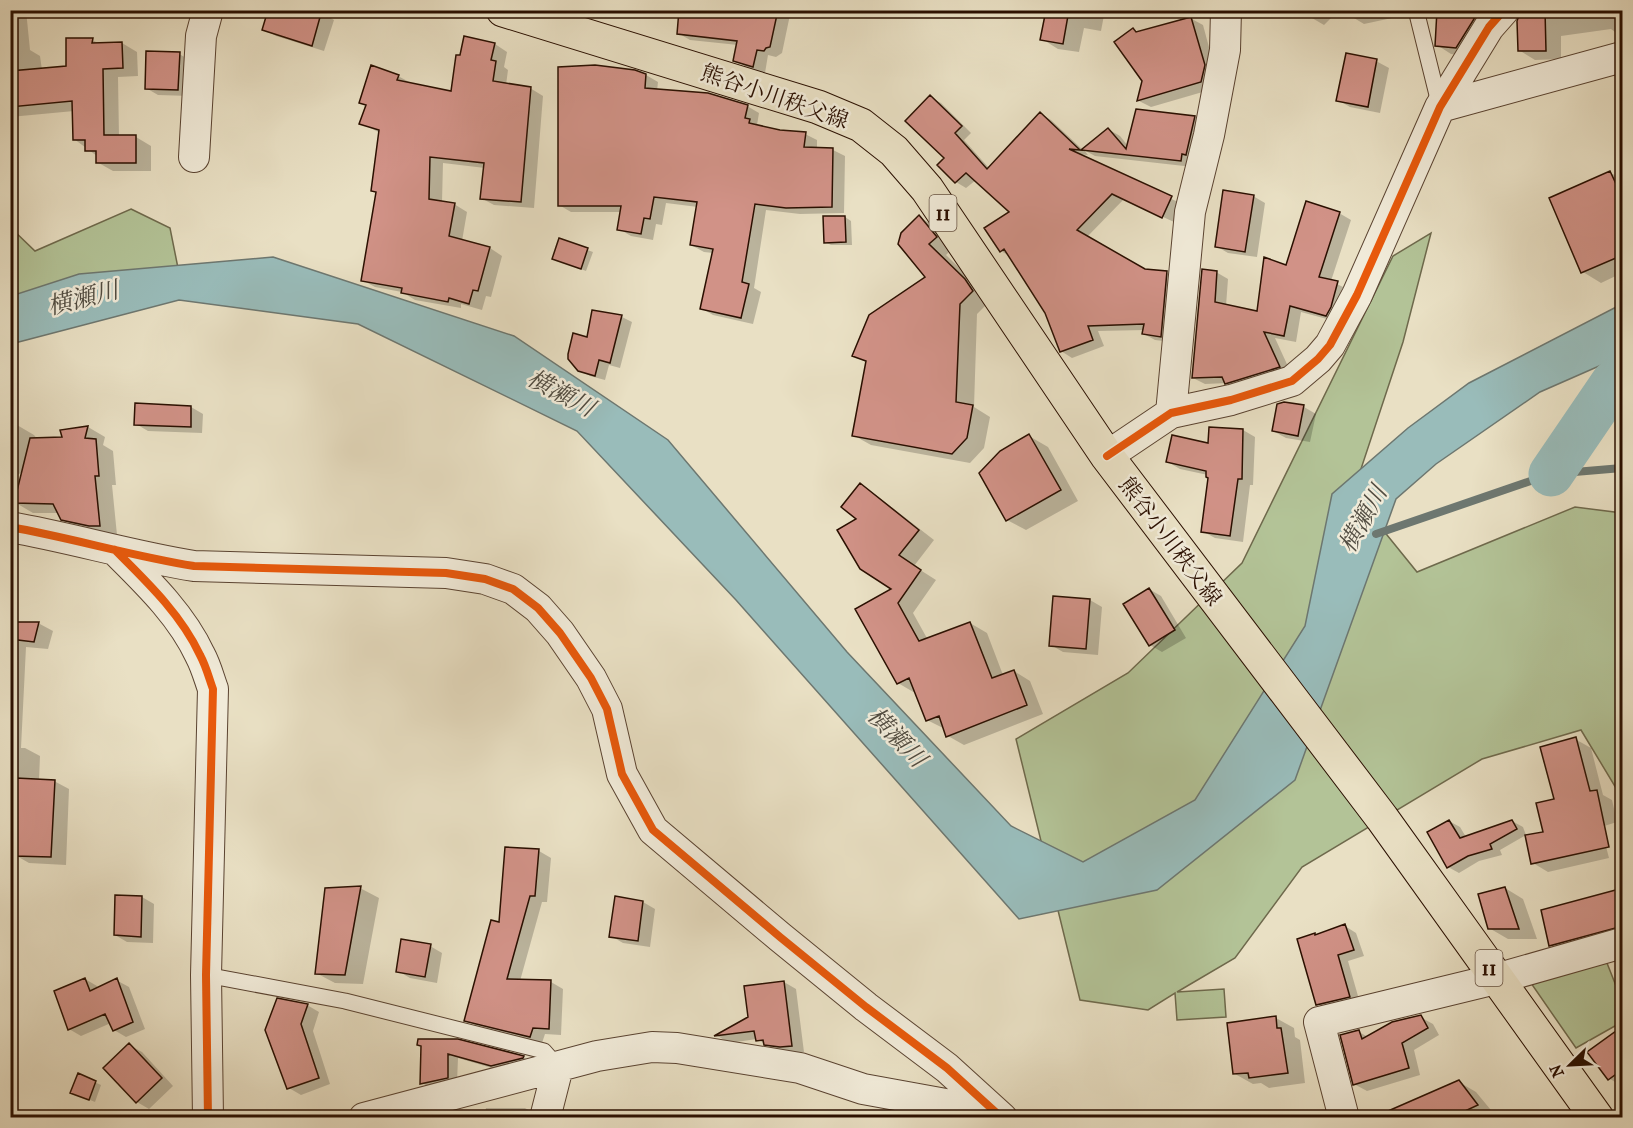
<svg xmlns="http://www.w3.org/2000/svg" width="1633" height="1128" font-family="'IM FELL French Canon','Noto Serif JP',serif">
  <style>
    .green { fill: #b3c397; stroke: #6e694c; stroke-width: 1.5 }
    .water { fill: #99bcba; stroke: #6d7770; stroke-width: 1.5 }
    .shadow { fill: #0003 }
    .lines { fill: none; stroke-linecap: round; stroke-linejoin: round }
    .stream { stroke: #6d7770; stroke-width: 8 }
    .river { stroke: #99bcba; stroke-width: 45 }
    .building { fill: #d19287; stroke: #2a0f00; stroke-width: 1.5 }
    .lane-casing { stroke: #5a4331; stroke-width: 17 }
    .street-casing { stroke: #5a4331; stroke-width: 32 }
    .primary-casing { stroke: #2a0f00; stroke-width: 35 }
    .lane { stroke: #f1ebd9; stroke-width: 15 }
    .street { stroke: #f1ebd9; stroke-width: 30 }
    .primary { stroke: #e9e0c4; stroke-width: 33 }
    .cycleway-casing { stroke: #f1ebd9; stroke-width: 11 }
    .cycleway { stroke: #e8590c; stroke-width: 8 }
    .labels { text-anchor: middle; stroke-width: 5; stroke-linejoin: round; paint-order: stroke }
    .shield { fill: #f1ebd9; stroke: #665141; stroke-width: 1.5 }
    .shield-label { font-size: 21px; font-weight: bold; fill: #2a0f00 }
    .street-label { font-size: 22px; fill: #2a0f00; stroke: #f1ebd9 }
    .water-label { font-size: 24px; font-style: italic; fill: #514c41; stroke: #f1ebd9 }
  </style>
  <rect width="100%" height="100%" fill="#e9e0c4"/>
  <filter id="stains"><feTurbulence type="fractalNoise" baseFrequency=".00333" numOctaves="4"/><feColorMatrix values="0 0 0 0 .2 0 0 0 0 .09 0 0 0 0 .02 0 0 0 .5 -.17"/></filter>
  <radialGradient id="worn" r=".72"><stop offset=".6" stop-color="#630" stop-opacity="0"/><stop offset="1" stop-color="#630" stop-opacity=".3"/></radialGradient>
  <!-- green -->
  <path class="green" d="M131,209L170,228L178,268L11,310L10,227L35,251Z
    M1431,233L1403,342L1353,493L1417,572L1575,507L1622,513V798L1581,730L1482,759L1302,867L1235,958L1177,992L1224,989L1226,1017L1177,1020L1175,993L1148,1010L1080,1000L1016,739L1128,673L1242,563L1393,256Z
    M1603,953L1622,1001V1022L1576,1048L1524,973Z"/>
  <!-- water -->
  <path class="water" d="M273,257L514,336L668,440L847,652L1011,826L1083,862L1195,800L1305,626L1332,494L1408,428L1469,383L1622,304V356L1540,392L1436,464L1396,499L1295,780L1157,890L1019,919L736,600L577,431L358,324L179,300L11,344V296L79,274Z"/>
  <!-- shadow -->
  <path class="shadow" d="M10,10H26L30,50L40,56L42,70L67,67L92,40L100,44L122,43L137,52L138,76L118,77L119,137H136L151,146V171H113L97,162V156L74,139V111L10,117Z
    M269,10H329L327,16L334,20L324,51L276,36L264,29Z
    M681,10H791L782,53L776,57L768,55L765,73L746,67L735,60L738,45L690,40L678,33Z
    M1047,10H1105L1101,31L1084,28L1079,52L1058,49L1042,39Z
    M1305,10H1339L1324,25L1312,18Z
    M1348,10H1390L1392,18L1364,24L1349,15Z
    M1439,10H1489L1471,56L1451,54L1437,45Z
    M1622,10V37L1611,29L1561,36V59L1535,60L1519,50L1522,12Z
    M1190,18L1203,25L1216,73L1213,89L1151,107L1139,101L1144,80L1133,30L1138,33Z
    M495,44L507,52L504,67L508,70L506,85L530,88L543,96L534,208L494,205L481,198L485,168L443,163L442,202L454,204L467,212L462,241L490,248L502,256L491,297L486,296L482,310L461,304V308L415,300L402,292L375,287L362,280L377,193L372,190L380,133L361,123L398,76L411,83L453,93Z
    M179,54L192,61L190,96L158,95L146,88Z
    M1376,61L1389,68L1380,113L1350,107L1338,100Z
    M646,75L658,82L657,91L747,106L759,113L757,125L780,131L805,134L817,140V149L833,150L845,156L844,213L800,214L766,210L754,288L761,292L753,324L713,315L701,308L713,253L704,252L691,245L698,207L666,203L662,225L656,224L653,240L631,236L619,229L621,212H571L559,205Z
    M930,97L941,103L971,133L964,140L989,168L1041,114L1051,120L1083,150L1108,129L1120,136L1128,146L1195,117L1207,124L1193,167L1095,156L1084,150L1088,155L1078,154L1182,204L1174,222L1124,199L1087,237L1144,270L1167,273L1178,279L1172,342L1155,340L1144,334L1145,330L1098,331L1104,346L1072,358L1061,351L1047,312L1011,257L1001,251L1011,212L976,180L966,188L956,182L946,158Z
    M1610,173L1622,178V273L1601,283L1583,272Z
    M1253,196L1265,203L1257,257L1228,253L1216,246Z
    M1339,213L1351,220L1331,281L1349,290L1338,322L1301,312L1296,342L1275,338L1291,373L1238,389L1228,383L1205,384L1193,378L1216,272L1228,279L1226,306L1258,312L1287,267Z
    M845,217L851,221L852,245H831L825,242Z
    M919,217L936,227L953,248L946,255L983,291L990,301L977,314L974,407L990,417L984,448L970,463L871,445L853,435L867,363L854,355L928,277Z
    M560,240L593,252L586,271L560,261Z
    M593,312L622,317L632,322L620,368L609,365L605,380L590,376L579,370Z
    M191,407L203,414L202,433L148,431L136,424Z
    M1304,407L1316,414L1310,442L1286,438L1273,431Z
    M17,425L34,435L38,440L64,438L88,427L105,437L103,445L113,451L116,485H112L117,535L80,529L62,519L59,513H33L16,503L24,470L13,479L10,478V430Z
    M1210,429L1243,430L1255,437L1253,485H1250L1243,542L1215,538L1202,531L1210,478L1208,475L1180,469L1168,462L1209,445Z
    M1029,436L1048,447L1078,501L1026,530L1007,520Z
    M860,485L876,495L934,540L914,566L936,580L913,613L928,640L970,623L987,633L1003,675L1014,671L1030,681L1043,714L964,745L948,736L945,729L927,720L915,693L898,683L857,610L894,589L858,520Z
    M1149,589L1161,596L1186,638L1162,652L1150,645Z
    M1090,600L1102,607L1098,655L1063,652L1051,645Z
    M38,623L53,631L48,649L26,647L21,748H25L40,756L39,781H54L69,789L66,865L29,863L15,855L17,806H10V624Z
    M1575,739L1591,748L1603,795L1612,800L1617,822L1601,827L1609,858L1548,872L1533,863L1556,800Z
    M1449,821L1460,827L1466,837L1512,821L1523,827L1526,835L1500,850L1502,855L1479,861L1459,873L1448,867Z
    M539,851L551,858L547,902H542L520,981L551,982L563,989L561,1035L545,1034L542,1043L478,1027L466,1020Z
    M360,888L379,898L363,984L335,983L316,973Z
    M1505,888L1523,899L1537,939H1508L1489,928Z
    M142,897L154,904L153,943L127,942L115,935Z
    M616,898L643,902L655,909L650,947L623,943L611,936Z
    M1622,904V939L1567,955L1550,945Z
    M1345,926L1356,933L1364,956L1348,961L1360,1003L1328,1010L1317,1004L1316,936Z
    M430,946L442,953L437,983L410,978L398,971Z
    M85,979L97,986L98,989L116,980L129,987L145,1029L126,1037L114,1030L111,1023L81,1036L69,1029Z
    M1622,981V992L1618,983Z
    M784,982L796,989L804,1052L793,1053L777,1051L757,1039L729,1043L716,1035L749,1017Z
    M278,1000L307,1005L319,1012L313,1031L330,1084L301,1095L289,1088Z
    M1420,1017L1433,1024L1439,1035L1414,1050L1420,1075L1367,1091L1354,1084L1359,1032L1368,1037Z
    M1276,1018L1294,1028L1295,1037L1300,1040L1305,1083L1269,1088L1261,1083L1253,1084L1235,1074Z
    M1622,1028V1086L1610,1079Z
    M458,1041L523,1057L533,1063L502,1071L458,1058L457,1083L431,1088L422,1083Z
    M129,1045L142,1052L173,1086L149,1109L137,1102L105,1068Z
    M79,1075L101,1085L95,1102L78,1095Z
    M1459,1082L1476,1092L1495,1115L1490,1118H1376Z
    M486,1108H525L537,1115V1118H483Z"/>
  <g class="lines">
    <!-- stream -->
    <path class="stream" d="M1376,534L1551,474L1622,468"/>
    <!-- river -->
    <path class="river" d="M1551,474L1613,383L1622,375"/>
  </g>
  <!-- building -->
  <path class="building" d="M268,10H322L312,46L262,30Z
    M679,10H778L770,47L766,48L764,51L757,50L753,67L733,61L737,41L677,34Z
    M1046,10H1069L1063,44L1040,40Z
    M1437,10H1475L1474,19L1456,48L1435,46Z
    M1521,10H1545L1546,51H1518L1517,21Z
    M1191,17L1205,65L1201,82L1137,101L1142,81L1114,42L1133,28L1136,32Z
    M464,36L495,43L491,60L496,61L493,81L531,87L521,202L480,199L484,163L430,157L429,199L455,203L449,236L490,247L478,291L473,290L469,304L449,298L448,302L401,293L402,288L361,281L376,192L371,191L379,130L359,124L366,105L359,103L371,65L399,75L397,80L451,91L456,55H460Z
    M66,38H93L92,43L122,42L123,68L103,69L104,135H136V163H96V151H85V140H73L72,101L10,107V71L66,66Z
    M146,51L180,52L178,90L145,89Z
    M1346,53L1377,59L1368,107L1336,101Z
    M595,65L635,70L646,74L645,88L708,93L748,105L745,118L750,119L749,123L780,130L806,132L804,147L833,148L832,207L786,208L755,204L742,282L749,284L741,318L700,309L713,249L690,245L697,202L654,197L650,219L644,218L641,234L617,230L621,206H558V67Z
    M930,95L962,126L955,133L987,169L1040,112L1080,150L1069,149L1172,196L1162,218L1112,194L1077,230L1145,269L1167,271L1161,337L1142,334L1144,324L1088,326L1093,340L1060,352L1045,313L1004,249L1000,252L984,228L1009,212L966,173L955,183L937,165L944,158L905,121Z
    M1136,109L1195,116L1186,155L1182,154L1181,161L1081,150L1108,128L1126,149Z
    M1610,171L1623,199V255L1581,273L1549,198Z
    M1223,190L1254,195L1245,252L1215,247Z
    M1306,201L1340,212L1319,277L1338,281L1331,307L1326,316L1290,306L1284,336L1264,332L1280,367L1225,384L1222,377L1192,378L1202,269L1217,271L1215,302L1257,311L1264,257L1286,265Z
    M919,215L937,237L929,244L965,279L973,291L960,304L956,402L973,405L967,438L952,454L852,436L866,361L852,356L869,315L925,277L898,244L901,233Z
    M823,216H845L846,242L824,243Z
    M559,238L588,248L581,269L552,259Z
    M592,310L622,315L610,363L599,360L595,376L578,371L568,359V354L573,333L587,337Z
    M1284,402L1304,405L1298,436L1272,431L1277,404Z
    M135,403L191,406V427L134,425Z
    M88,426L85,438L96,439L99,476H95L100,526H89L61,520L53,504L14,503L30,438L62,437L60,430Z
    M1209,427L1243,429L1242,479H1238L1230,536L1201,532L1208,478L1206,477V471L1166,462L1172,435L1208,443Z
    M1029,434L1061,490L1006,521L979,473L1000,451Z
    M860,483L919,530L899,555L921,570L898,603L919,641L970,622L992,678L1014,670L1027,705L946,737L939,716L926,721L909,678L897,684L855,609L891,589L860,569L837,530L856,519L841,507Z
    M1149,588L1175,630L1149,646L1123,604Z
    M1053,596L1090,599L1086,649L1049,646Z
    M10,622H39L34,642L10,639Z
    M1576,737L1590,791L1597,790L1609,847L1531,864L1525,835L1543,832L1536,803L1554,799L1540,747Z
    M16,778L55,780L51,857L13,856Z
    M1449,820L1460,838L1512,820L1517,829L1490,844L1492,849L1468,856L1447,868L1427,832Z
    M505,847L539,849L535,896H530L507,979L551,980L549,1029L533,1028L530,1037L464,1021L491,920L499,922Z
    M361,886L345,975L315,974L325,888Z
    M1505,887L1519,929H1488L1478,894Z
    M1623,888V926L1549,946L1541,910Z
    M115,895L142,896L141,937L114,935Z
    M615,896L643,901L638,941L609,937Z
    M1345,924L1354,950L1338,955L1350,997L1316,1005L1297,939L1315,933V935Z
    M401,939L431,944L425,977L396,972Z
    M85,978L90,991L117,978L133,1022L113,1031L105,1014L68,1030L54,991Z
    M784,981L792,1046L780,1047L764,1045L763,1040L756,1041L754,1031L714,1036L748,1017L744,986Z
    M277,998L308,1004L301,1024L319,1078L287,1089L265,1030Z
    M1421,1015L1428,1028L1402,1043L1409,1068L1353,1085L1340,1035L1359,1030L1362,1039L1392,1022Z
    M1276,1016L1277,1028H1281L1288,1073L1249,1078L1248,1073L1233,1074L1227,1023Z
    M1623,1026V1069L1608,1080L1587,1052Z
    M418,1039H458L524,1056L523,1058L491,1066L448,1054V1078L420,1084L421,1046L417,1045Z
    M129,1043L162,1078L136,1103L103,1068Z
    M78,1073L96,1081L89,1100L70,1093Z
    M1459,1080L1478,1105L1450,1118H1372Z"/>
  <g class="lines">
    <defs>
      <path id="lane" d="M1416,10L1440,107
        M206,975L345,1001L544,1051L558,1067"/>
      <path id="street" d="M1440,107L1622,57
        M194,157L201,36L208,10
        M1171,413L1190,212L1209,135L1225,50L1226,10
        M1107,456L1171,413L1231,400L1292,381L1318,359L1330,345L1357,295L1440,107L1489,27L1504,10
        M10,527C72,538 132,556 194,566L446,573L485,579L513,589L538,608L560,633L591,678L607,709L622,774L653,830L780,937L866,1007L947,1068L1002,1118
        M115,550C146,581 181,614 200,655C206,666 209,678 213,689L206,975L208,1118
        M364,1118L597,1056L652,1047L677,1048L800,1068L863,1089L995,1113
        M545,1118L558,1067
        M1344,1118L1319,1022L1496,979L1622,943"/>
      <path id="primary" d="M503,10L818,107L861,125L894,151L927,189L1107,456L1382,818L1597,1118"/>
    </defs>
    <!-- lane casing -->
    <use href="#lane" class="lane-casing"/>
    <!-- street casing -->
    <use href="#street" class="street-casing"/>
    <!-- primary casing -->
    <use href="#primary" class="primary-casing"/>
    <!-- lane -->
    <use href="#lane" class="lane"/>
    <!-- street -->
    <use href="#street" class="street"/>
    <!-- primary -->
    <use href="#primary" class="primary"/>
    <defs>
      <path id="cycleway" d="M1107,456L1171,413L1231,400L1292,381L1318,359L1330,345L1357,295L1440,107L1489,27L1504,10
        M10,527C72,538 132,556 194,566L446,573L485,579L513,589L538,608L560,633L591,678L607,709L622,774L653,830L780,937L866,1007L947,1068L1002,1118
        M115,550C146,581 181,614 200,655C206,666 209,678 213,689L206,975L208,1118"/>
    </defs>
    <!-- cycleway casing -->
    <use href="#cycleway" class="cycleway-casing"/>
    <!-- cycleway -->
    <use href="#cycleway" class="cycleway"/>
  </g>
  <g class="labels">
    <!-- shield labels -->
    <g class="shield">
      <rect x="929.5" y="195" width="27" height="36" rx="4.5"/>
      <rect x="1475.5" y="950" width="27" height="36" rx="4.5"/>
    </g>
    <g class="shield-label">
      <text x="943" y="220">11</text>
      <text x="1489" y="975">11</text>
    </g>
    <!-- street labels -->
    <g class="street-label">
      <text transform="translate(775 96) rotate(19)" y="8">熊谷小川秩父線</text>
      <text transform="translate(1171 541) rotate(53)" y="8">熊谷小川秩父線</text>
    </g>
    <!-- water labels -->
    <g class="water-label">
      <text transform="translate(83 298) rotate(-14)" y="8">横瀬川</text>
      <text transform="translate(561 393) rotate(28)" y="8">横瀬川</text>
      <text transform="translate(1363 519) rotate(-61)" y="8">横瀬川</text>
      <text transform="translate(897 737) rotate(46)" y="8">横瀬川</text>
    </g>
  </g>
  <!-- margin -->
  <rect width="1633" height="1128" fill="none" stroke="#e9e0c4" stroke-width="36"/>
  <rect x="12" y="12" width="1609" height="1104" fill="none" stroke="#2a0f00" stroke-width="3"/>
  <rect x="18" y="18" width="1597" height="1092" fill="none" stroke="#2a0f00" stroke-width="1.5"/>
  <!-- north arrow -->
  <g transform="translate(1570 1065) rotate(246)" stroke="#f1ebd9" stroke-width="4.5" paint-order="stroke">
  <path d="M0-4.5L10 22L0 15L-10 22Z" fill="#2a0f00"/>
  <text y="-9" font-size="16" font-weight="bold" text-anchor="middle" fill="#2a0f00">N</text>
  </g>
  <rect width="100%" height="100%" filter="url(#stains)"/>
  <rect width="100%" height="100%" fill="url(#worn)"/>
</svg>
